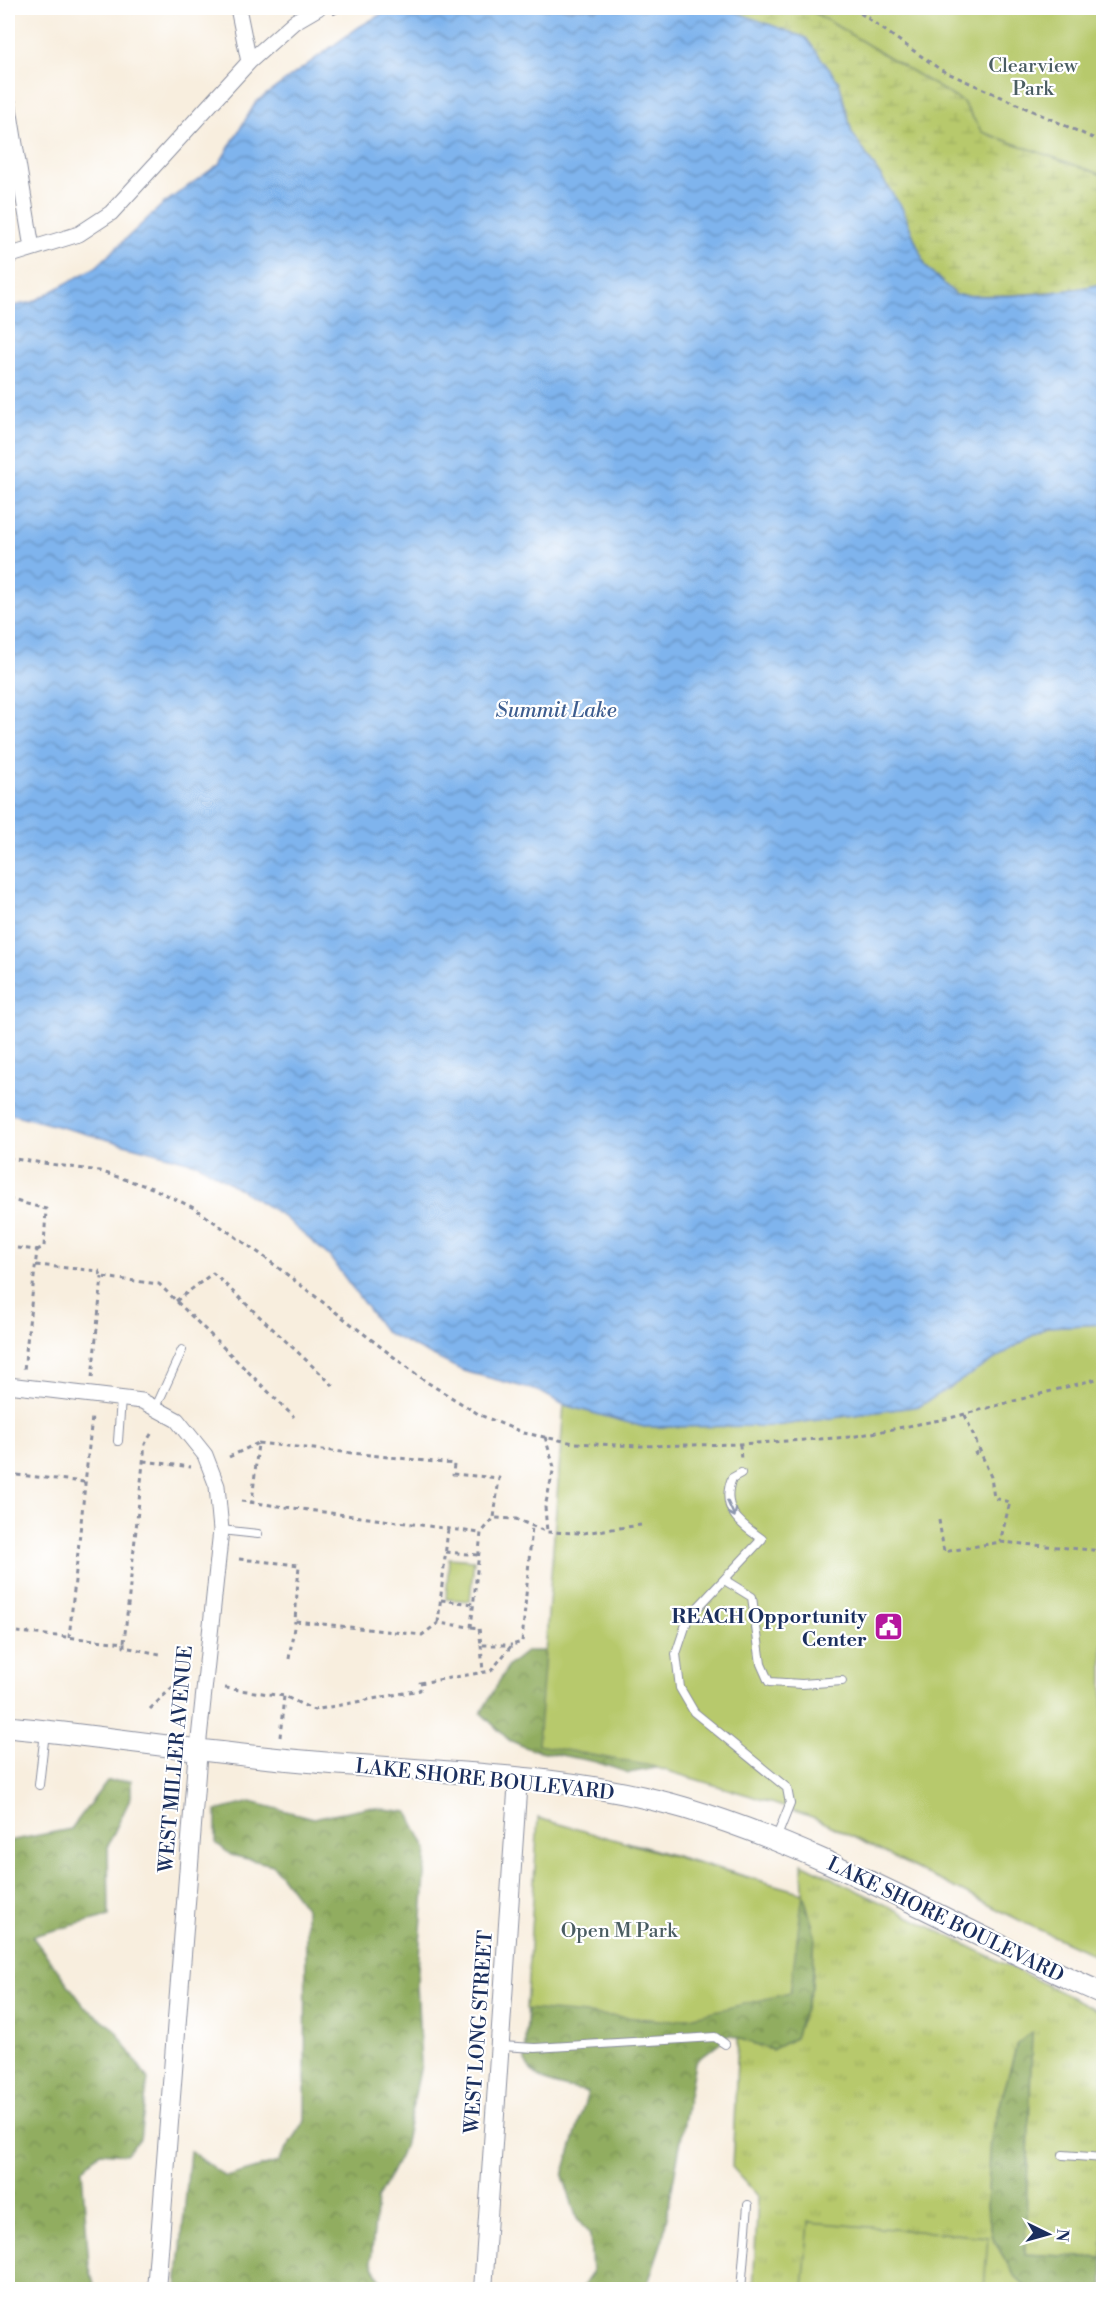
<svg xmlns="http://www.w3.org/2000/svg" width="1111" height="2297" font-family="'Libre Bodoni',serif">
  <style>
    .grass { fill: url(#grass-tufts); stroke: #697c65; stroke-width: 1.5 }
    .forest { fill: url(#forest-crowns); stroke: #566e5f; stroke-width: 1.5 }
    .wetland { fill: url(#wetland-marsh); stroke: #697c65; stroke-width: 1.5 }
    .green { fill: #b7c96c; stroke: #697c65; stroke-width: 1.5 }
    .water { fill: url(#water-waves); stroke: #4d72a6; stroke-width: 1.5 }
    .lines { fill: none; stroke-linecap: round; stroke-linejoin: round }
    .service-casing { stroke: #8a8e9e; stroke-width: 10 }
    .minor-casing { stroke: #8a8e9e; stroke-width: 17 }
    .tertiary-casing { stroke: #8a8e9e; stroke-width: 20 }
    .secondary-casing { stroke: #8a8e9e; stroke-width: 23 }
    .path { stroke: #8a8e9e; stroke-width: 3; stroke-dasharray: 4.5 4.5; stroke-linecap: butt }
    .service { stroke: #fff; stroke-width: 8 }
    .minor { stroke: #fff; stroke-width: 15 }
    .tertiary { stroke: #fff; stroke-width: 18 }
    .secondary { stroke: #fff; stroke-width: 21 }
    .oneway { stroke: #8d97ae }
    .labels { text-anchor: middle; stroke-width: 4.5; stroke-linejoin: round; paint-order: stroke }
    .park-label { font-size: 20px; fill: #4a5d62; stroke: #fff }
    .poi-label { font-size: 20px; font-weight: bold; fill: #1b2f5e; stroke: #fff; text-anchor: end }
    .street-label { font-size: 20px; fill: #1b2f5e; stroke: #fff }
    .water-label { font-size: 21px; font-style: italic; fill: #3e5e90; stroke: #fff }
  </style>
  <defs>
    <pattern id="grass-tufts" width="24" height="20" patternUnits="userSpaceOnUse" patternTransform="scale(1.5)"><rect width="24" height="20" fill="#b7c96c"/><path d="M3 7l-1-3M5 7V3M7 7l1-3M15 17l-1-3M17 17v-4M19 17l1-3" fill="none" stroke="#9dad60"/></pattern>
    <pattern id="forest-crowns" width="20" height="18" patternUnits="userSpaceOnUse" patternTransform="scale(1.5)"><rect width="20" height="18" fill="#91ad60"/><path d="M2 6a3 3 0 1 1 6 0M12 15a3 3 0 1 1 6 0" fill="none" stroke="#768d52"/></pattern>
    <pattern id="wetland-marsh" width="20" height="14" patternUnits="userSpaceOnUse" patternTransform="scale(1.5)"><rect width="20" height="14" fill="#b7c96c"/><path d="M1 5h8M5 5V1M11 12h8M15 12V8" fill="none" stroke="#9dad60"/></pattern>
    <pattern id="water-waves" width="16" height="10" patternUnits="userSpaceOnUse" patternTransform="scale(1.5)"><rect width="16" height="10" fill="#7fb4ed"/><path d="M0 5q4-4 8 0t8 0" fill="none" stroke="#6793c3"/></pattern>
  </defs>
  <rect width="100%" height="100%" fill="#fff"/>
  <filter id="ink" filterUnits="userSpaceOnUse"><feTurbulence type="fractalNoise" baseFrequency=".0167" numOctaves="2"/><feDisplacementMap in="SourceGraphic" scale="12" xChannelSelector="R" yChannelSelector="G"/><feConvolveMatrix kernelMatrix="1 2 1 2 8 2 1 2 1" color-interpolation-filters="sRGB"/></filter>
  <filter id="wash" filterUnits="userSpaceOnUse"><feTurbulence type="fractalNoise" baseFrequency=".008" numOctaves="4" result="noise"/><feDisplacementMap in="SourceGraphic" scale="24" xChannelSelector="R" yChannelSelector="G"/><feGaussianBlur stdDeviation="1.35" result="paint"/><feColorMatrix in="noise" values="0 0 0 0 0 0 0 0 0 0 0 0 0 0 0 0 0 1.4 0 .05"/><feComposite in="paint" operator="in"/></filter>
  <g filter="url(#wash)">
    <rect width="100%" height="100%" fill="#f8eede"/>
    <!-- grass -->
    <path class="grass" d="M802,1863L1103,2013V2289H753L758,2196L732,2167L738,2038L772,2050L815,1935L803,1893Z"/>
    <!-- forest -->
    <path class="forest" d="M527,1651H558L656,1768L629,1773L596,1762L530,1749L509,1740L481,1713L508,1666Z
      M131,1780V1797L108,1845L109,1916L32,1936L85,2007L114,2028L148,2079L140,2139L126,2154L100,2152L82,2170L89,2265L95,2289H8V1841L71,1829L107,1781Z
      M251,1802L313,1818L368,1807L408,1812L427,1850L417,1983L421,2065L404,2147L377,2200L371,2261L385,2289H177L190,2151L226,2177L278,2162L305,2121L306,1909L273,1865L231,1855L216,1843V1811Z
      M627,1842L803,1893L815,1935L812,1987L795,2038L772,2050L729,2035L695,2062L663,2238L646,2289H581L592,2273L590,2235L577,2219L563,2176L588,2092C563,2086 537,2086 525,2061L533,1904Z
      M1032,2032L1025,2254L1103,2258V2289H1029L1014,2275L993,2239L987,2207L991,2137L1017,2044Z"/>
    <!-- wetland -->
    <path class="wetland" d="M725,8H807L963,102L982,132L1103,175V284C1054,294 1007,297 956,295L926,267L902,208L852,133L839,82L806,39Z"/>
    <!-- green -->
    <path class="green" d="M807,8H1103V175L982,132L963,102Z
      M1103,1324V1959L1027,1924L815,1818L748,1795L651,1766L538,1745L564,1405L644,1427L775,1426L920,1406L1046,1327Z
      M449,1558L474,1560L470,1601L446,1599Z
      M538,1818L803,1893L790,1993L673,2021L526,2009Z
      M809,2222L988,2237L984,2289H803Z"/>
    <!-- water -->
    <path class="water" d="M392,8H725L806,38L839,82L852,133L902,208L926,267L956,295C1006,298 1054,294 1103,284V1324L1046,1327L920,1406L775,1426L644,1427L564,1405L539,1391L463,1371L385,1332L329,1256L280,1214L199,1164L8,1113V307L33,302L96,267L163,204L219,164L256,102L359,27Z"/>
  </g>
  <g filter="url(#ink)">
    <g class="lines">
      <defs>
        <path id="service" d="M156,1407L182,1350
          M118,1441L121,1399
          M741,1473L732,1478C720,1509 739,1523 762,1539L688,1618L676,1654L680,1688L694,1712L787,1788L790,1804L776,1839
          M221,1530L258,1534
          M726,1581L752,1597L761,1664L769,1682L802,1684L842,1681
          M39,1785L45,1732
          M500,2046L535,2048L715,2037L725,2044
          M1063,2155L1104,2158
          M741,2290L748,2205"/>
        <path id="minor" d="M238,8L249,62
          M8,102L32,248
          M8,256L79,234L111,213L249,62L294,22L318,8
          M8,1385L142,1401L177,1420L205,1455L217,1486L221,1530L198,1748"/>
        <path id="tertiary" d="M156,2290L198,1748
          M483,2290L518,1778"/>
        <path id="secondary" d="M8,1727C110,1737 212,1754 315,1762C438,1773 565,1773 685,1808C832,1852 963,1933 1104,1994"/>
      </defs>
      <!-- service casing -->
      <use href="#service" class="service-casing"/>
      <!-- minor casing -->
      <use href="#minor" class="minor-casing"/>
      <!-- tertiary casing -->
      <use href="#tertiary" class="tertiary-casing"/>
      <!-- secondary casing -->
      <use href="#secondary" class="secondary-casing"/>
      <!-- path -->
      <path class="path" d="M853,8L941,70L1104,143
        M333,14L345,8
        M868,20L872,8
        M8,1158L99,1171L152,1188L194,1208L259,1253L425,1381L480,1415L524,1433L574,1443L639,1446L740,1444L851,1437L950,1418L1104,1377
        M8,1199L46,1209L44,1247L37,1250
        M8,1247L37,1250L24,1370
        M36,1265L99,1271L102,1277L159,1284L294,1417
        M176,1301L213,1273L336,1388
        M92,1378L102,1277
        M965,1415L991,1477L994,1498L1010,1502L1000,1542
        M545,1437L554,1467L545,1507L547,1532
        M258,1443L454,1464L453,1474L499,1478L494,1518
        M740,1444L741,1461
        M974,1454L981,1451
        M229,1457L258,1443L252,1503
        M144,1461L191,1467
        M8,1474L85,1482
        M241,1501L480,1533
        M939,1520L944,1552L1000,1542L1104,1551
        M446,1552L478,1555
        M239,1559L299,1565L295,1621L422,1635L438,1623L471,1627L481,1533L494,1518L516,1519L547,1532L583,1533L641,1525
        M441,1600L473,1604
        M438,1623L448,1529
        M471,1627L479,1628L481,1645H512
        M8,1631L124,1643L145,1444L153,1431
        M69,1638L92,1417
        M124,1643V1647L160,1654
        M481,1645L483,1673
        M289,1659L295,1621
        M225,1688L284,1696
        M150,1709L187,1673
        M280,1737L284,1696L314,1710L420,1690V1683L491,1671L512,1645L522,1642L532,1526"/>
      <!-- service -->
      <use href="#service" class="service"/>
      <!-- minor -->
      <use href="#minor" class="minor"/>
      <!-- tertiary -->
      <use href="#tertiary" class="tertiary"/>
      <!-- secondary -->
      <use href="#secondary" class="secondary"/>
    </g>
    <!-- one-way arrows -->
    <defs><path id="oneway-shaft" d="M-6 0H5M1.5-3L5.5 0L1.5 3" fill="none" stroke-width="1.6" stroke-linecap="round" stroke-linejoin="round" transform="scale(1.5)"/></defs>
    <use class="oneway" href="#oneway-shaft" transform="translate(731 1509) rotate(65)"/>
  </g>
  <!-- icons -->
  <defs>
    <symbol id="civic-square" viewBox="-11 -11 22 22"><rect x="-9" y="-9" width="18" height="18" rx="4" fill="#b5179e" stroke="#fff"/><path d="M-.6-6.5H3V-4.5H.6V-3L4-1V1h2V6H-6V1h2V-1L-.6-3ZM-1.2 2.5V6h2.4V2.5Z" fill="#fff"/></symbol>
  </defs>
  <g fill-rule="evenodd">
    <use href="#civic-square" x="872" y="1610" width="33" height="33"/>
  </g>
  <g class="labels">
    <!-- park labels -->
    <g class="park-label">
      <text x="1033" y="72">Clearview<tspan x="1033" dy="23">Park</tspan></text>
      <text x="619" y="1937">Open M Park</text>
    </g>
    <!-- poi labels -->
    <g class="poi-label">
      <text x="867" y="1623">REACH Opportunity<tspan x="867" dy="23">Center</tspan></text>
    </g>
    <!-- street labels -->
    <g class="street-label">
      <text transform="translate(175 1759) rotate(-85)" y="7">WEST MILLER AVENUE</text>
      <text transform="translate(485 1779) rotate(6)" y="7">LAKE SHORE BOULEVARD</text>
      <text transform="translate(946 1919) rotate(26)" y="7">LAKE SHORE BOULEVARD</text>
      <text transform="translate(478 2032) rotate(-86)" y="7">WEST LONG STREET</text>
    </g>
    <!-- water labels -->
    <g class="water-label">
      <text x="556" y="717">Summit Lake</text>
    </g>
  </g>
  <!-- margin -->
  <rect width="1111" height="2297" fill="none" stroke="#fff" stroke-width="30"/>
  <!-- north arrow -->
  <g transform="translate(1048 2234) rotate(95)" stroke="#ffffff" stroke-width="4.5" paint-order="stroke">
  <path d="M0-4.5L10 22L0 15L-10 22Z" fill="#1b2f5e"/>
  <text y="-9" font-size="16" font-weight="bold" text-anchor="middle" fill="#1b2f5e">N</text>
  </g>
</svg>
